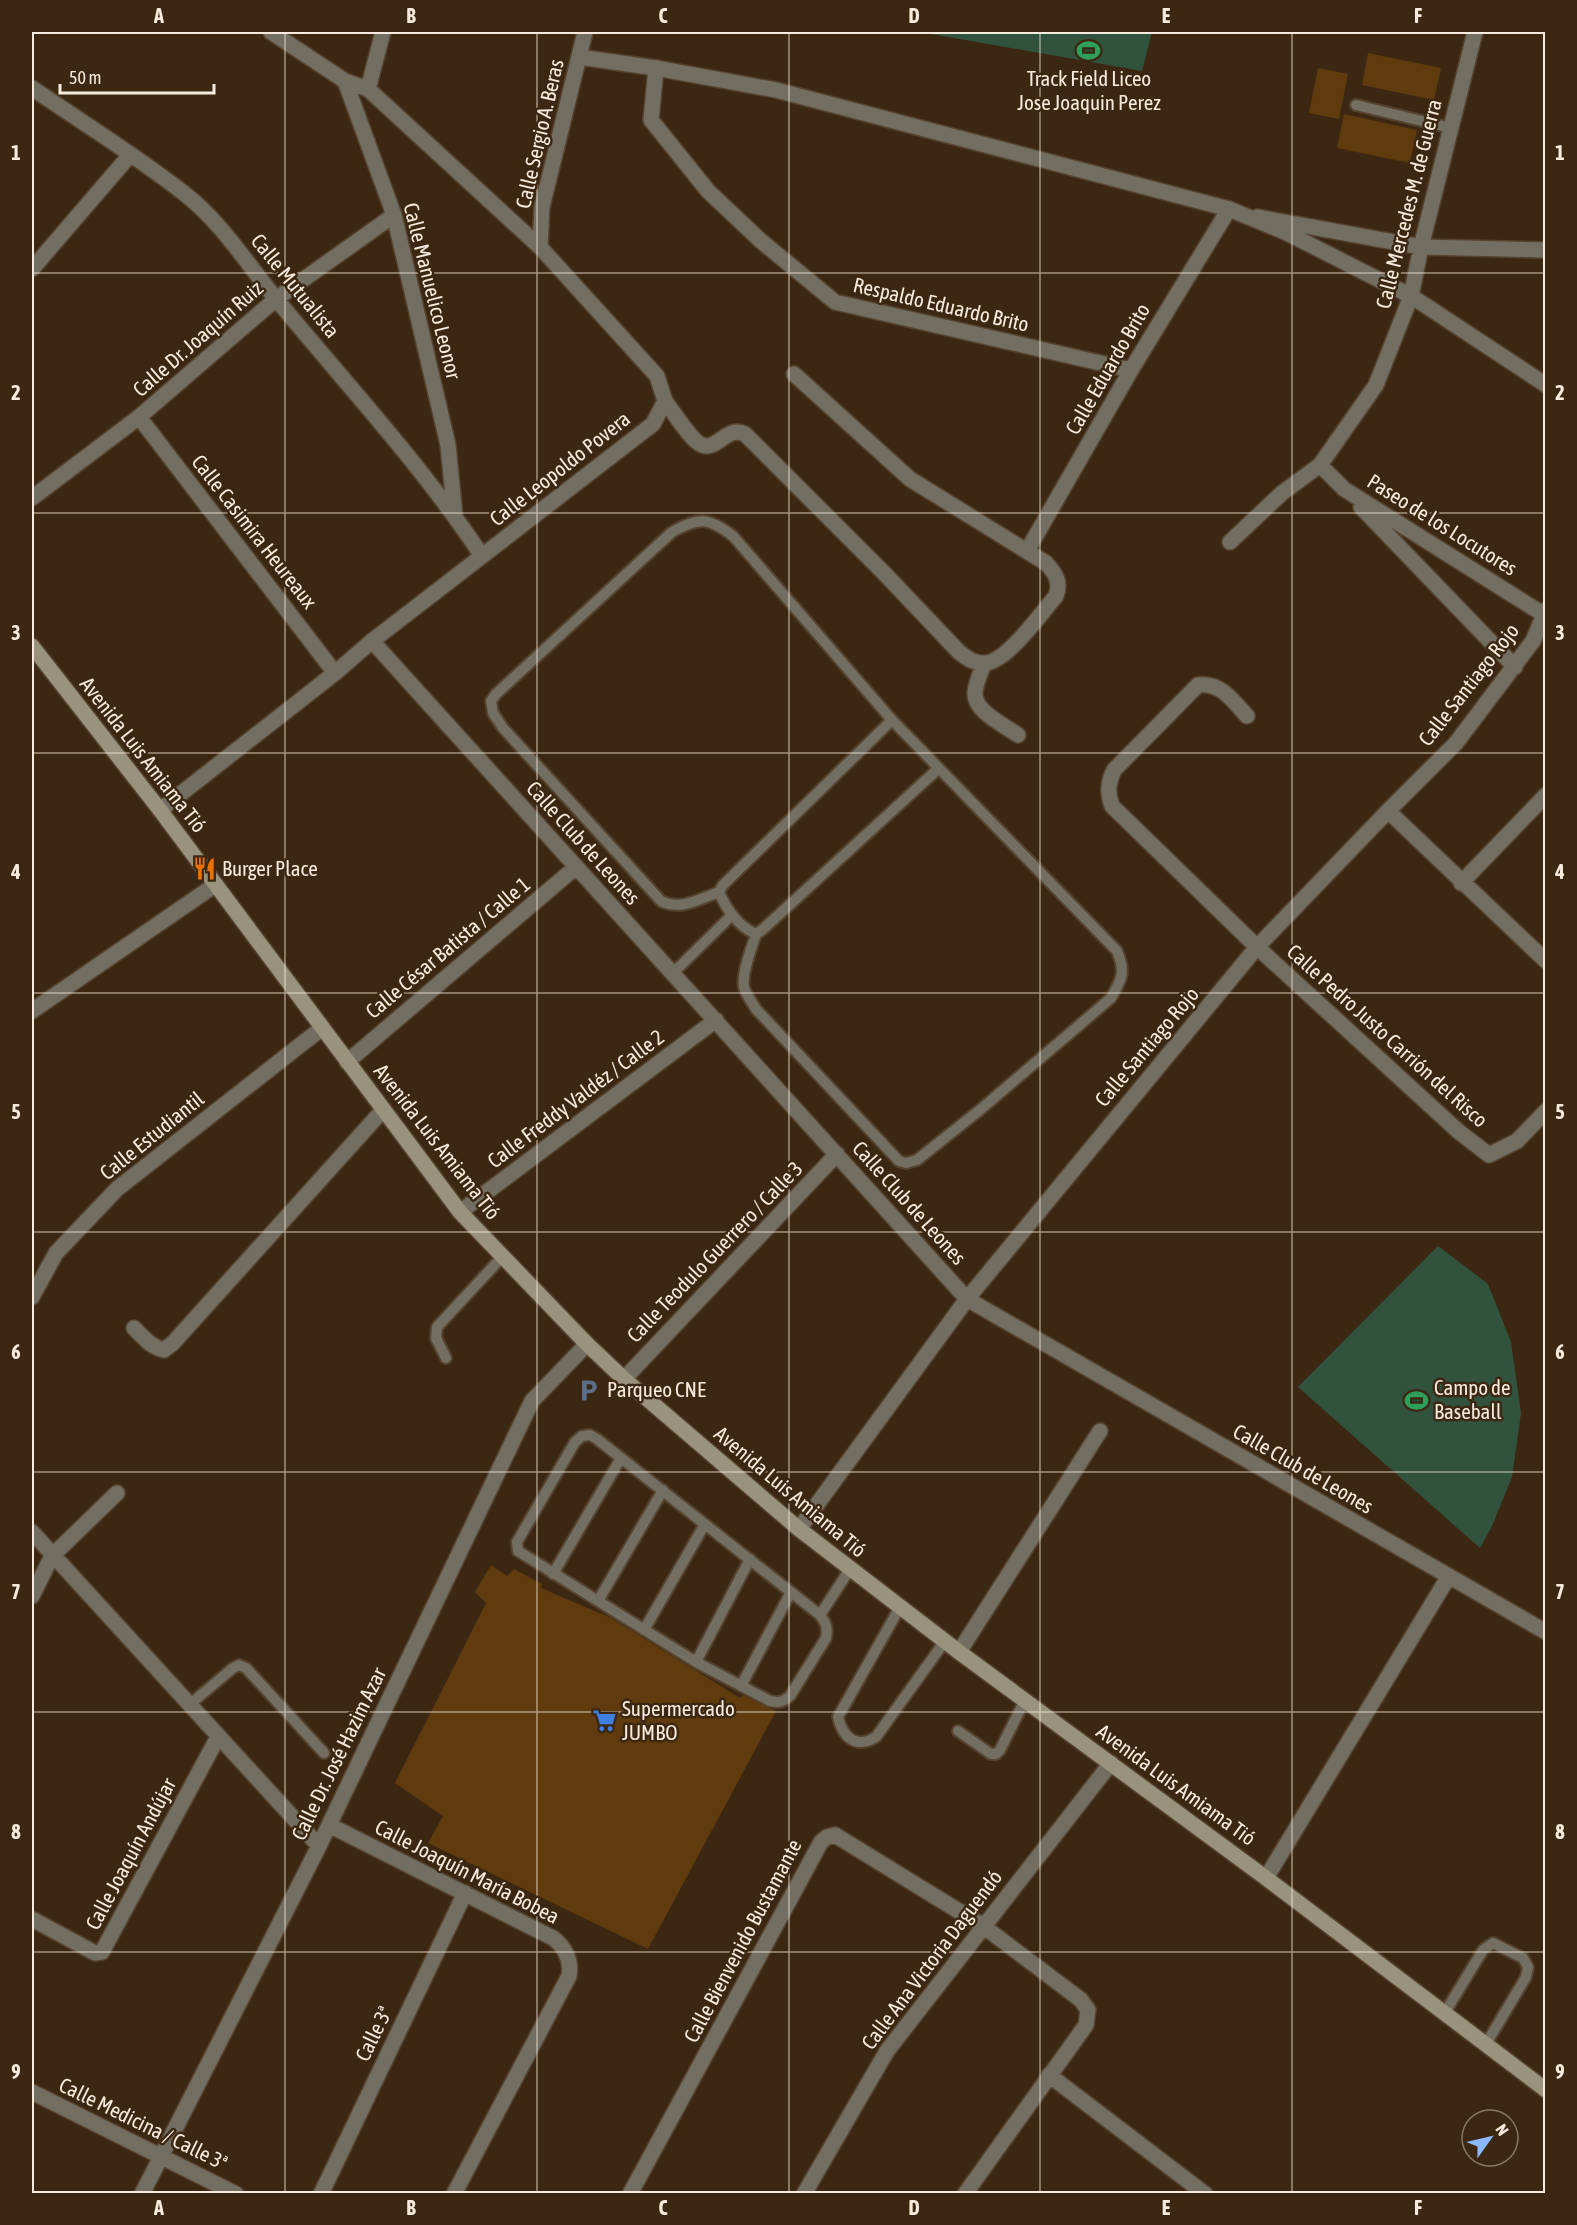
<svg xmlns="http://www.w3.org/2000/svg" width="1577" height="2225" font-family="'Asap Condensed',sans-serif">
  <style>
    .grass { fill: #31533d }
    .building { fill: #5f3b0e }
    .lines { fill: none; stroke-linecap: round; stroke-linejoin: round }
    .service-casing { stroke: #56432f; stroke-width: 14 }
    .minor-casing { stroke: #56432f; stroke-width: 18 }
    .tertiary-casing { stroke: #56432f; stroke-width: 18 }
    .secondary-casing { stroke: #56432f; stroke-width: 18 }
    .service { stroke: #726e61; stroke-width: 10 }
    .minor { stroke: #726e61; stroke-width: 15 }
    .tertiary { stroke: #726e61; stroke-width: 15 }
    .secondary { stroke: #99937e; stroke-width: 15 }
    .grid { fill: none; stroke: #f8ebde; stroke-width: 1.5; stroke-opacity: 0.55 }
    .labels { text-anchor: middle; stroke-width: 5; stroke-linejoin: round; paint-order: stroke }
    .poi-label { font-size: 21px; fill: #f8ebde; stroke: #3c2812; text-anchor: start }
    .street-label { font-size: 21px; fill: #f8ebde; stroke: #3c2812 }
    .neatline { fill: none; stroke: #f8ebde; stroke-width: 2 }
    .grid-label { font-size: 20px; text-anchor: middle; font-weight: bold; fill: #f8ebde }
  </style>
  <rect width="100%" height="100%" fill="#3c2812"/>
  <!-- grass -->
  <path class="grass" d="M920,32H1152L1142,71Z
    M1438,1246L1488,1284L1511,1342L1521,1413L1512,1477L1492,1526L1480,1548L1298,1387Z"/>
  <!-- building -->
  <path class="building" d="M1368,53L1441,68L1434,100L1362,85Z
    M1318,68L1348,74L1339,119L1309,113Z
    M1344,114L1417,130L1410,163L1337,148Z
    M491,1565L507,1576L514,1569L542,1584L541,1588L611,1618L740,1698L743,1695L776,1711L648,1949L428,1843L443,1816L395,1783L486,1603L475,1592Z"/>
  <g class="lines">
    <defs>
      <path id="service" d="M1356,105L1451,128
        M892,720L723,885L719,892C726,909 739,927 756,934L762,930L938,769
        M719,892C700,899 680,911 661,901L503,728L493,713L491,701L496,694L672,532C699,517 708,517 733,536L892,720L1117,951C1126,972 1122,979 1111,998L981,1109L917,1160L906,1163L899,1161L756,1009C752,1002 746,995 744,987C741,974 752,947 756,934
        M673,973L732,915
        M446,1358L436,1338L437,1327L503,1256
        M590,1435L597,1439L820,1615C826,1623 828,1628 826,1638L790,1696C783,1702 779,1703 770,1701L696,1662L518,1551L517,1542L575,1442L582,1436Z
        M553,1574L621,1458
        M598,1601L663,1490
        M900,1607L838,1717C843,1738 856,1749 876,1737L945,1641
        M820,1615L850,1569
        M644,1630L705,1524
        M696,1662L750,1559
        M741,1686L791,1592
        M189,1705L233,1668L239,1665L246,1668L324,1753
        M958,1731L991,1754H996L1000,1750L1025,1700
        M1444,2014L1483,1950L1493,1943L1523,1958L1528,1967L1526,1977L1486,2044"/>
      <path id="minor" d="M271,32L345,81L368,89L540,247
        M656,68L651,120L708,191L761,241L835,302L1131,370
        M345,81L394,215L448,445L455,516
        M32,88C83,123 137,156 185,194C223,224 247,264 277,300C347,385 421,464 482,556
        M368,89L383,32
        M1257,217L1421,247L1546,250
        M32,269L130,155
        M665,401C673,411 691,441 702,445C717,451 727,425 745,434L884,573L959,652C967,658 974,664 985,663C1007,662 1041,613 1056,596C1061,582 1056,574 1046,563L910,479L794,374
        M139,417L335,673
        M1320,465L1344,489L1546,616
        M32,498L139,417L276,299L394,215
        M1361,507L1515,667
        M1230,542L1282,493L1320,465L1376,385L1411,296L1421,247L1475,32
        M1027,551L1131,370L1229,209
        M372,641L967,1299L1546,1632
        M984,664C981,672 976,682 975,692C973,711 1004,725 1018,735
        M1247,716C1232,700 1221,682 1198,685L1114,770C1108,783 1107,792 1112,806L1257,947L1458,1131L1489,1155L1517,1141L1546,1111
        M1388,811L1546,961
        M1461,883L1546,795
        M32,1011L215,885
        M347,1062L576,867
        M460,1212L716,1020
        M32,1297L56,1253L117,1189L322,1028
        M134,1328C144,1338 151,1347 164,1350L173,1343L383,1110
        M624,1379L837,1154
        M799,1529L967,1299L1257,947L1388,811L1456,743L1533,641L1546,610
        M32,1532L319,1846
        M32,1596L52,1556L117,1493
        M959,1652L1100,1431
        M329,1825L553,1938C565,1947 572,1961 569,1976L454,2194
        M1266,1878L1449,1576
        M32,1919L95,1953L102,1952L218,1737
        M1049,2075L1205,2194
        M32,2092L236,2194
        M142,2194L319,1846L532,1401L587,1344
        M321,2194L465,1893
        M630,2194L821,1842L827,1837L835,1835L983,1926L1081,2000L1088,2010L1086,2025L965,2194
        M804,2194L887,2051L1111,1763"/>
      <path id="tertiary" d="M579,57L656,68L776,90L1229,209L1285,232L1411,296L1546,385
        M160,810L335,673L372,641L653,424L665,401L657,376L540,247L542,207L585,32"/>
      <path id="secondary" d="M32,646L160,810L460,1212L587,1344L624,1379L799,1529L959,1652L1266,1878L1546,2090"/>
    </defs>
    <!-- service casing -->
    <use href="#service" class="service-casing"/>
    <!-- minor casing -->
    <use href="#minor" class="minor-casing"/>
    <!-- tertiary casing -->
    <use href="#tertiary" class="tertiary-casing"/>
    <!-- secondary casing -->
    <use href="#secondary" class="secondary-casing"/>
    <!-- service -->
    <use href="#service" class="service"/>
    <!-- minor -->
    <use href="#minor" class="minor"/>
    <!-- tertiary -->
    <use href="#tertiary" class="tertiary"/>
    <!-- secondary -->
    <use href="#secondary" class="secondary"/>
  </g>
  <!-- grid -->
  <path class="grid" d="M285,32V2194M537,32V2194M789,32V2194M1040,32V2194M1292,32V2194M32,273H1546M32,513H1546M32,753H1546M32,993H1546M32,1232H1546M32,1472H1546M32,1712H1546M32,1952H1546"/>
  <!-- icons -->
  <defs>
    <symbol id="stadium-bare" viewBox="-9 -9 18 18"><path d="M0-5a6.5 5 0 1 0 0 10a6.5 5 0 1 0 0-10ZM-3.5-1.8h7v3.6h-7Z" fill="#2e9e5b" stroke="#3c2812" stroke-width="2.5" paint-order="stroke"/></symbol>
    <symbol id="restaurant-bare" viewBox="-9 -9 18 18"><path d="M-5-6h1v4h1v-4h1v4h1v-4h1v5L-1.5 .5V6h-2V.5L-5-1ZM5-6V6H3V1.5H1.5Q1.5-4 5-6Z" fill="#e8710a" stroke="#3c2812" stroke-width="2.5" paint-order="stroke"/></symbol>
    <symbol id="parking-bare" viewBox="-9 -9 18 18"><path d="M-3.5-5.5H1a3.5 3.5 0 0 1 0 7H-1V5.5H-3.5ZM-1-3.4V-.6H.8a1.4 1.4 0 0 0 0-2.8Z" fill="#5c6f8a" stroke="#3c2812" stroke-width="2.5" paint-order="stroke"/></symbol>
    <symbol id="supermarket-bare" viewBox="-9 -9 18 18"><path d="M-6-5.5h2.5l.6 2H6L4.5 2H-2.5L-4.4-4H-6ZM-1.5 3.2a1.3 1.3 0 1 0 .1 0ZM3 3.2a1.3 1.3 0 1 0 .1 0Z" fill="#3f7fe0" stroke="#3c2812" stroke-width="2.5" paint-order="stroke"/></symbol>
  </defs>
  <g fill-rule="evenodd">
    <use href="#stadium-bare" x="1072" y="34" width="33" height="33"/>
    <use href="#restaurant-bare" x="188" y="852" width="33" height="33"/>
    <use href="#parking-bare" x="572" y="1374" width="33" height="33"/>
    <use href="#stadium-bare" x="1400" y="1384" width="33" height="33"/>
    <use href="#supermarket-bare" x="588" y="1704" width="33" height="33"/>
  </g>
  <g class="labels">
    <!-- poi labels -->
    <g class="poi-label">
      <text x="1089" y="86" text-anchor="middle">Track Field Liceo<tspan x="1089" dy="24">Jose Joaquin Perez</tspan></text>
      <text x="222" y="876">Burger Place</text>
      <text x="1434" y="1395">Campo de<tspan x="1434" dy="24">Baseball</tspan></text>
      <text x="607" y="1397">Parqueo CNE</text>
      <text x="622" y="1716">Supermercado<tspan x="622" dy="24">JUMBO</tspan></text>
    </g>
    <!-- street labels -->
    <g class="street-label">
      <text transform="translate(540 134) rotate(-77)" y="7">Calle Sergio A. Beras</text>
      <text transform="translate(1409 204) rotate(-76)" y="7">Calle Mercedes M. de Guerra</text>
      <text transform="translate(295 286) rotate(51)" y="7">Calle Mutualista</text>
      <text transform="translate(432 291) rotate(76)" y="7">Calle Manuelico Leonor</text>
      <text transform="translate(941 305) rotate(13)" y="7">Respaldo Eduardo Brito</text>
      <text transform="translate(198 339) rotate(-41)" y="7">Calle Dr. Joaquín Ruiz</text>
      <text transform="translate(1108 369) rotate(-60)" y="7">Calle Eduardo Brito</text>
      <text transform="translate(560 469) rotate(-38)" y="7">Calle Leopoldo Povera</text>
      <text transform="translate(1442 525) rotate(32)" y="7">Paseo de los Locutores</text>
      <text transform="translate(254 532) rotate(52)" y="7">Calle Casimira Heureaux</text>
      <text transform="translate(1469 685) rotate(-52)" y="7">Calle Santiago Rojo</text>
      <text transform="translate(143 755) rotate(52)" y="7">Avenida Luis Amiama Tió</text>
      <text transform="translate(583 843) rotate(48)" y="7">Calle Club de Leones</text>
      <text transform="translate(448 948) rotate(-40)" y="7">Calle César Batista / Calle 1</text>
      <text transform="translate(1387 1036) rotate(42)" y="7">Calle Pedro Justo Carrión del Risco</text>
      <text transform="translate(1147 1047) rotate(-50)" y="7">Calle Santiago Rojo</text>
      <text transform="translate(576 1099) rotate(-37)" y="7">Calle Freddy Valdéz / Calle 2</text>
      <text transform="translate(152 1136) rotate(-39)" y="7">Calle Estudiantil</text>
      <text transform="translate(437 1142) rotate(52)" y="7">Avenida Luis Amiama Tió</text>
      <text transform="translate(909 1203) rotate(48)" y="7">Calle Club de Leones</text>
      <text transform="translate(715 1252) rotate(-46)" y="7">Calle Teodulo Guerrero / Calle 3</text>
      <text transform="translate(1303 1469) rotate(30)" y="7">Calle Club de Leones</text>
      <text transform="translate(790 1492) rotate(40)" y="7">Avenida Luis Amiama Tió</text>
      <text transform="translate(339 1754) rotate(-64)" y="7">Calle Dr. José Hazim Azar</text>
      <text transform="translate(1176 1785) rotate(36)" y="7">Avenida Luis Amiama Tió</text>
      <text transform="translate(131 1854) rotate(-62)" y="7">Calle Joaquín Andújar</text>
      <text transform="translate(467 1872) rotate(27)" y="7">Calle Joaquín María Bobea</text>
      <text transform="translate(743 1941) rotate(-62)" y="7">Calle Bienvenido Bustamante</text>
      <text transform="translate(932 1960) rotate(-53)" y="7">Calle Ana Victoria Daguendó</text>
      <text transform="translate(374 2034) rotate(-64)" y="7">Calle 3ª</text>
      <text transform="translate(143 2124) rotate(26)" y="7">Calle Medicina / Calle 3ª</text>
    </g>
  </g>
  <!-- border -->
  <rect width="1577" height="2225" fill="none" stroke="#3c2812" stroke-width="66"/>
  <!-- north arrow -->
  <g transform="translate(1490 2138) rotate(56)"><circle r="28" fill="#3c2812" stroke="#877664" stroke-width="1.5"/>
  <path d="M0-4.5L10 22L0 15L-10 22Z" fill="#8cb9fc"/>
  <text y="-9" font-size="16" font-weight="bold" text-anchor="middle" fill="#f8ebde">N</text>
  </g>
  <!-- scale -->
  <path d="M60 84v9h154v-9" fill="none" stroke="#f8ebde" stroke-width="3"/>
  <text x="69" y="84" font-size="18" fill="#f8ebde" stroke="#3c2812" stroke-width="4.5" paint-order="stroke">50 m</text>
  <rect x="33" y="33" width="1511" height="2159" class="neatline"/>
  <g class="grid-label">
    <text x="159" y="23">A</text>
    <text x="411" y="23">B</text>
    <text x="663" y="23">C</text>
    <text x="914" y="23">D</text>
    <text x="1166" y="23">E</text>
    <text x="1418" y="23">F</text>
    <text x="16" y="160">1</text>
    <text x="1560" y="160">1</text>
    <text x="16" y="400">2</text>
    <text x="1560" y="400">2</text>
    <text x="16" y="640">3</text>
    <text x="1560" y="640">3</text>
    <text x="16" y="879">4</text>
    <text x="1560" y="879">4</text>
    <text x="16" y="1119">5</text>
    <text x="1560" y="1119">5</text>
    <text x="16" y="1359">6</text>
    <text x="1560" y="1359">6</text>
    <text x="16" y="1599">7</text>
    <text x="1560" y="1599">7</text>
    <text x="16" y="1839">8</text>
    <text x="1560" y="1839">8</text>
    <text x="16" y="2079">9</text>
    <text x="1560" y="2079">9</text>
    <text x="159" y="2215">A</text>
    <text x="411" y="2215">B</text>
    <text x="663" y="2215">C</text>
    <text x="914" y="2215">D</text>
    <text x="1166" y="2215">E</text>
    <text x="1418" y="2215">F</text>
  </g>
</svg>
